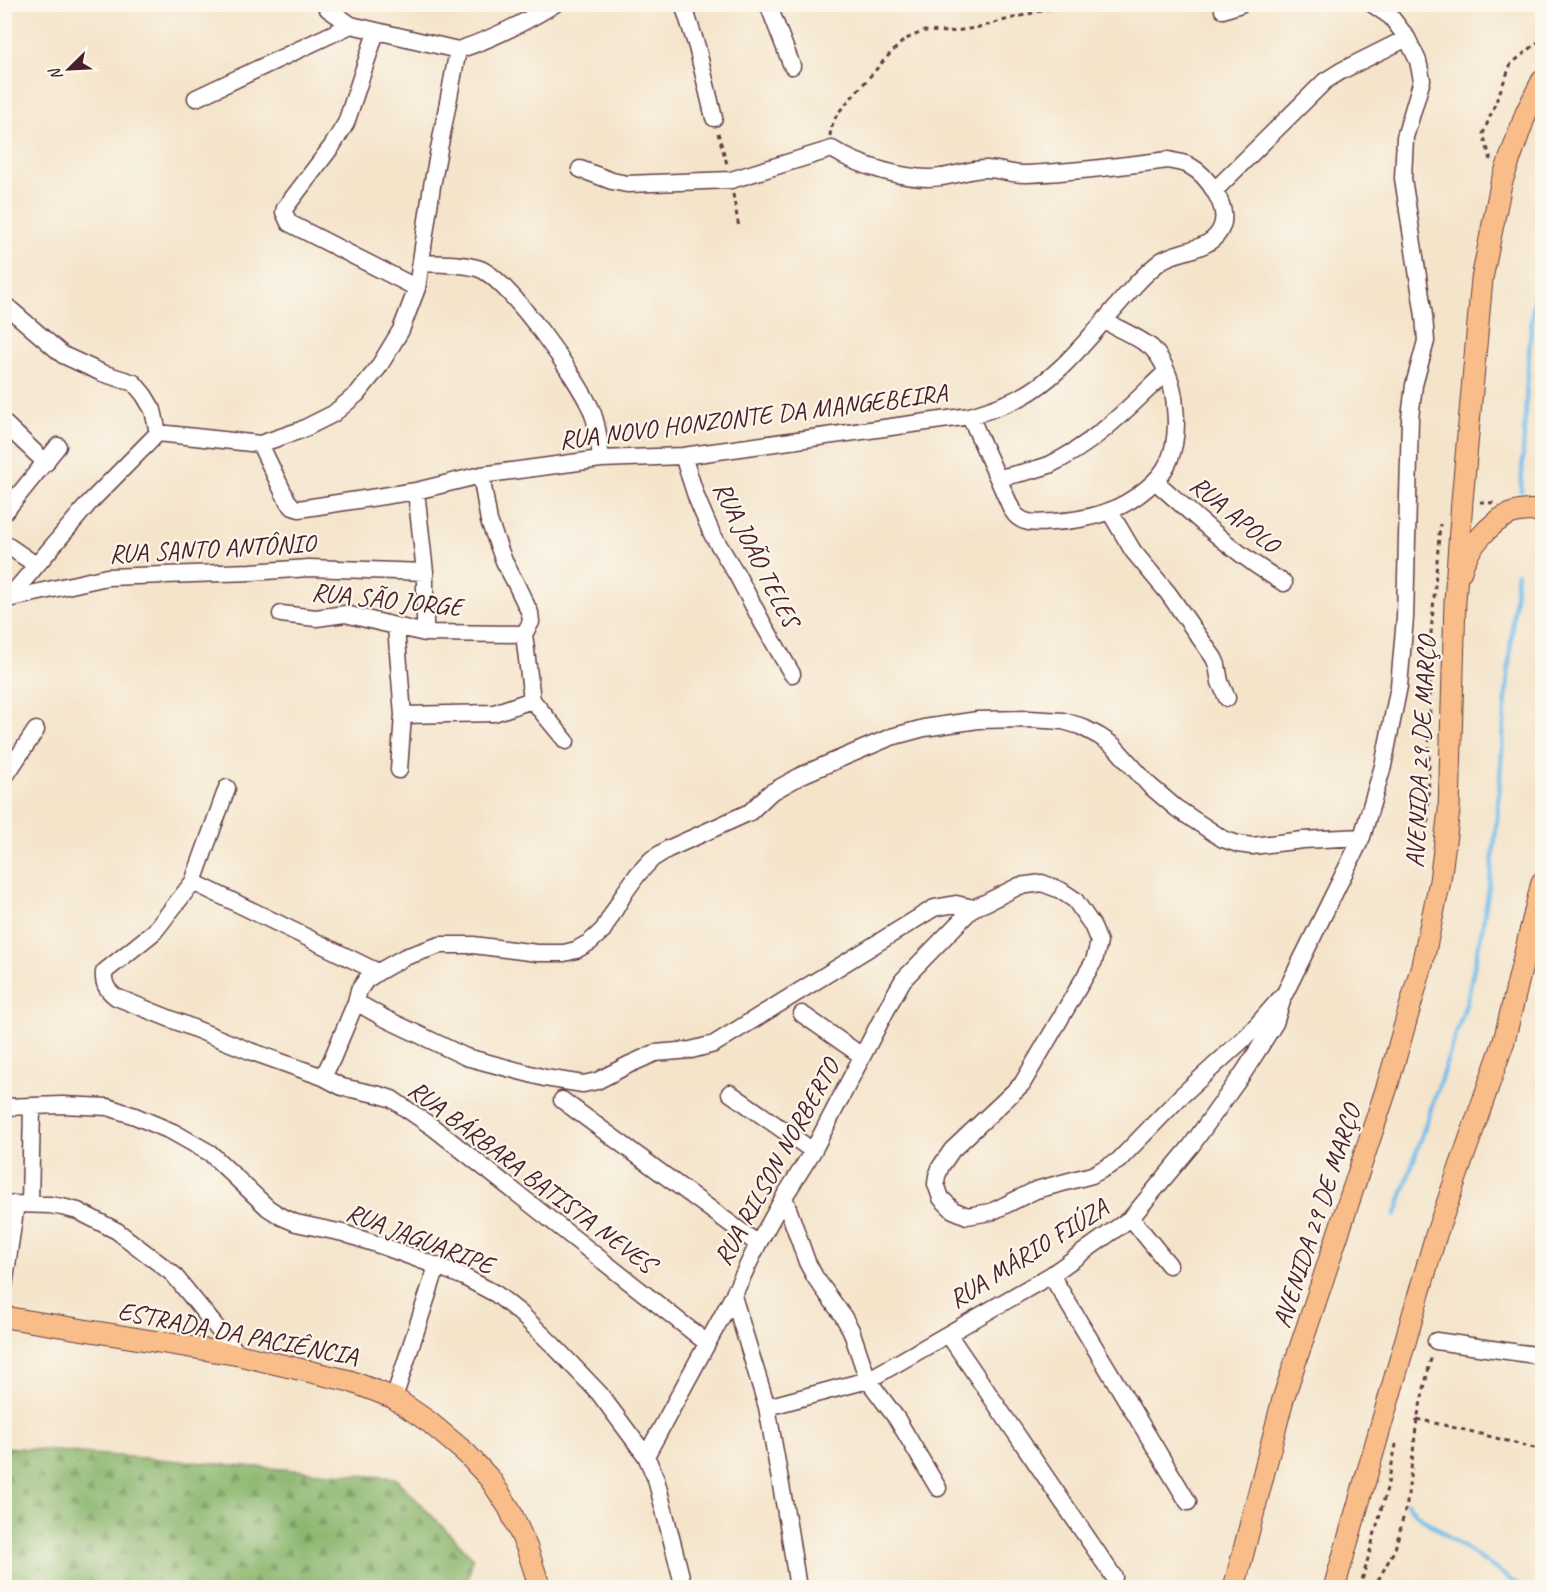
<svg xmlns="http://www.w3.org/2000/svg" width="1547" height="1592" font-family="Caveat,sans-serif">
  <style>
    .forest { fill: url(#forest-firs); stroke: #6a6a4c; stroke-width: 1.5 }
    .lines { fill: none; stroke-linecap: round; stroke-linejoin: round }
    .stream { stroke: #72bceb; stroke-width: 4.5 }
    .minor-casing { stroke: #643d43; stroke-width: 19 }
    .major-casing { stroke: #643d43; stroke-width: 23 }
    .path { stroke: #643d43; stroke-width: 3; stroke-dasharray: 4.5 4.5; stroke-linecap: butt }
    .minor { stroke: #fff; stroke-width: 16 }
    .major { stroke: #f8bd88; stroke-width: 21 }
    .labels { text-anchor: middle; stroke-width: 4.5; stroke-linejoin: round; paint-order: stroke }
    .street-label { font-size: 26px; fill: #4a1f2b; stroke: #fbf7ec }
  </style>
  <defs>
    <pattern id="forest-firs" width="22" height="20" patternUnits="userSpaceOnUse" patternTransform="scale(1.5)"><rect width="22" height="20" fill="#8ab66d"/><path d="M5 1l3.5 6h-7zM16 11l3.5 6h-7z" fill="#73935a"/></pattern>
  </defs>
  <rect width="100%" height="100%" fill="#fbf7ec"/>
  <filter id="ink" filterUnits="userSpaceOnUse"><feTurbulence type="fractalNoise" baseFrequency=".0167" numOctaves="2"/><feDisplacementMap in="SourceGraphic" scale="12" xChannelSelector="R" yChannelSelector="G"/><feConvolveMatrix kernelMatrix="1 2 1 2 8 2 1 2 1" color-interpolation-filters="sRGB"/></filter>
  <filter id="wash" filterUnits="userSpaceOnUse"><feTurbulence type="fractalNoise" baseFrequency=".008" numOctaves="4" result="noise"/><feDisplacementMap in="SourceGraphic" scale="24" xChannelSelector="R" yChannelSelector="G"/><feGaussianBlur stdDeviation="1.35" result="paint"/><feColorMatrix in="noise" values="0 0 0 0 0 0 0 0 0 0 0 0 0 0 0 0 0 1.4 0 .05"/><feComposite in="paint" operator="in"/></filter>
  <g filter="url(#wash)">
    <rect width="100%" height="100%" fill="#f4e4ca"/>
    <!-- forest -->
    <path class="forest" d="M4,1447L395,1478L473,1558L466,1587H5Z"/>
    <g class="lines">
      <!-- stream -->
      <path class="stream" d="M1521,491C1526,407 1528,322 1542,240
        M1395,1216L1467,1001L1482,929L1491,875L1497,819L1505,710L1517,573
        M1407,1503L1416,1514L1523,1588"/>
    </g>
  </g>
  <g filter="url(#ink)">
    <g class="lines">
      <defs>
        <path id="minor" d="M325,4L328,9L351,25L458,50
          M683,4L697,47L714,118
          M768,4L792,66
          M1223,10L1241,4
          M376,32L346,123L332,146L285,208L284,212L289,223L417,288
          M196,98L351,25
          M1215,190L1325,81L1341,71L1407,38
          M421,263C438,264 464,263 480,269C509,280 578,379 591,409C598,425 599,442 601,459
          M4,304L63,355L102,373L134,383L144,395L153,410L158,433L260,444L301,430L333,414L357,394L378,368L401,330L417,288L432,186L458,50C492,39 524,23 555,4
          M970,416L1012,510C1021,526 1038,523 1053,522C1088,520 1119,512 1146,489C1155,482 1164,472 1169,461C1176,444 1177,424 1175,407C1174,387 1166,363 1152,348C1142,339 1117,328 1104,321
          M4,423L46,463
          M260,444L287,500L293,507L299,509L416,491L481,475L601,459L683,456L970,416C987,411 1005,405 1021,397C1054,380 1080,348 1104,321C1122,300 1139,278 1161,261C1178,249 1213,252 1222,226C1229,206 1207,175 1190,166C1184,162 1175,162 1168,160C1122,166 1074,172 1027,174C1013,175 1000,169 986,169C970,169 957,175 941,177C911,182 858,166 832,149L731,180L627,184L612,181L580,169
          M683,456L697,499L712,534L737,575L762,622L792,674
          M481,475L489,521L504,561L515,582L530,613L531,622L524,634L532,700L566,741
          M999,478C1016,474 1033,471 1049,465C1095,444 1130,406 1166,372
          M1155,481C1197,518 1236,555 1284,583
          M416,491L425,572V633
          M1110,512L1133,551L1168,593L1214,658L1217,665L1220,682L1227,698
          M4,513L58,446
          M4,543L36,565
          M8,599L89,503L158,433
          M4,601L8,599L107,577L251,572L309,568L425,572
          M281,614L316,618L345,614L425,633L524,634
          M396,627L403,715L399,770
          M403,715L494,713L532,700
          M4,778L36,730
          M227,788L193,882L154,932L104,972C103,984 107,990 116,997L250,1051L323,1077
          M1362,837L1285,993L1249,1034L1180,1097L1118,1161L1092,1175L1036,1190L991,1212L967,1216L953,1210L941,1198L936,1184L937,1176L941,1166L952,1150L1022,1084L1094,961L1099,942L1092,925L1075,900L1060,890L1042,883L1019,886L985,903L973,908L956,904L934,908L714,1044L691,1050L655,1053L628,1065L597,1081L583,1084L545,1078L466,1057L384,1018L356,1002L359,990L366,980L378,972L405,957L440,945H473L537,953H564L576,950L590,942L603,930L625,892L638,874L652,859L668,849L750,812L770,793L804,774L891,737L924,728L978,720L1029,719L1063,721L1080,726L1099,736L1114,746L1149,785L1176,808L1223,839L1238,844L1252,846L1303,840L1362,837L1383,766L1399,686L1405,618L1410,418L1414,385L1426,341L1424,316L1403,178L1405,137L1422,80L1418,61L1407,38L1391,17L1372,4
          M193,882L378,972
          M356,1002L332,1059L323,1077L342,1087L380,1095L392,1099L434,1128L707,1343
          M802,1014L862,1056
          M730,1093L813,1151
          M562,1100L758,1244
          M4,1107L62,1105L108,1107L135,1116L173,1132L210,1153L268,1208L282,1217L296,1223L343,1233L388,1248L437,1266L464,1277L496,1294L520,1313L554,1346L599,1393L646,1456L656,1479L684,1588
          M784,1197L807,1262L815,1277L843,1316L851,1330L868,1380L897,1419L938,1488
          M30,1204L32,1107
          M4,1205L16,1204L50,1205L62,1207L78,1211L117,1231L173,1274L239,1355
          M1131,1218L1169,1265
          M1051,1275L1188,1502
          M4,1286L16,1204
          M733,1296L767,1407L789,1530L798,1588
          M948,1334L1114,1577
          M1436,1341L1542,1356
          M394,1398L437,1266
          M767,1407L868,1380L1051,1275L1131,1218L1191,1146L1244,1072L1275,1023L1282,1001
          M646,1456L733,1296L758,1244L784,1197L813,1151L891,1001L903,980L973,908"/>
        <path id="major" d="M1461,571C1466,550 1490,522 1510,514C1521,510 1531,510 1542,511
          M4,1317L239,1355L350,1381L394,1398L429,1422L466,1453L490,1479L509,1508L527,1548L540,1588
          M1234,1588L1283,1399L1387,1087L1422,965L1440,881L1449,811L1455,601L1462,501L1482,279L1501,184L1526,113L1542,81
          M1334,1588L1436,1235L1504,1041L1542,882"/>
      </defs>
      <!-- minor casing -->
      <use href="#minor" class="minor-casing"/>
      <!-- major casing -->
      <use href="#major" class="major-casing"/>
      <!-- path -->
      <path class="path" d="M718,133L727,164
        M830,136L831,128L837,114L887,57L904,40L924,31L949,32L975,28L1067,4
        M1491,160L1483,134L1511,64L1542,39
        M733,194L739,228
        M1480,502L1494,503
        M1428,823L1431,634L1440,524
        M1417,1419L1469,1431L1542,1450
        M1360,1588L1387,1488L1397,1440
        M1374,1588L1395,1549L1407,1503L1417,1419L1432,1354"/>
      <!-- minor -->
      <use href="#minor" class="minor"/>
      <!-- major -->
      <use href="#major" class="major"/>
    </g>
  </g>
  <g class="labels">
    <!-- street labels -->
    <g class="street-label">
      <text transform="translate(753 416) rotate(-7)" y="9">RUA NOVO HONZONTE DA MANGEBEIRA</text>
      <text transform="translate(1235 514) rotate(39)" y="9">RUA APOLO</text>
      <text transform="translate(212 548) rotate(-3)" y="9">RUA SANTO ANTÔNIO</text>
      <text transform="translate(757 554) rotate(63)" y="9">RUA JOÃO TELES</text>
      <text transform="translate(387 599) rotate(6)" y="9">RUA SÃO JORGE</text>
      <text transform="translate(1420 752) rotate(-87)" y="9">AVENIDA 29 DE MARÇO</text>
      <text transform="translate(776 1162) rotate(-61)" y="9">RUA RILSON NORBERTO</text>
      <text transform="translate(532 1176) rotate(37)" y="9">RUA BÁRBARA BATISTA NEVES</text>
      <text transform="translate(1316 1216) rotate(-72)" y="9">AVENIDA 29 DE MARÇO</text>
      <text transform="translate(420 1238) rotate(21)" y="9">RUA JAGUARIPE</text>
      <text transform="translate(1028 1253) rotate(-32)" y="9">RUA MÁRIO FIÚZA</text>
      <text transform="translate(238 1333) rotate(11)" y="9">ESTRADA DA PACIÊNCIA</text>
    </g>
  </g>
  <!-- margin -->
  <rect width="1547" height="1592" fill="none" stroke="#fbf7ec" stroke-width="24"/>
  <!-- north arrow -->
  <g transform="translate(69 69) rotate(246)" stroke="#fbf7ec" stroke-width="4.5" paint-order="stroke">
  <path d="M0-4.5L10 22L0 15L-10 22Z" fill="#4a1f2b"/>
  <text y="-9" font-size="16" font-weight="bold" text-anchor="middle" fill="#4a1f2b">N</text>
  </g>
</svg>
